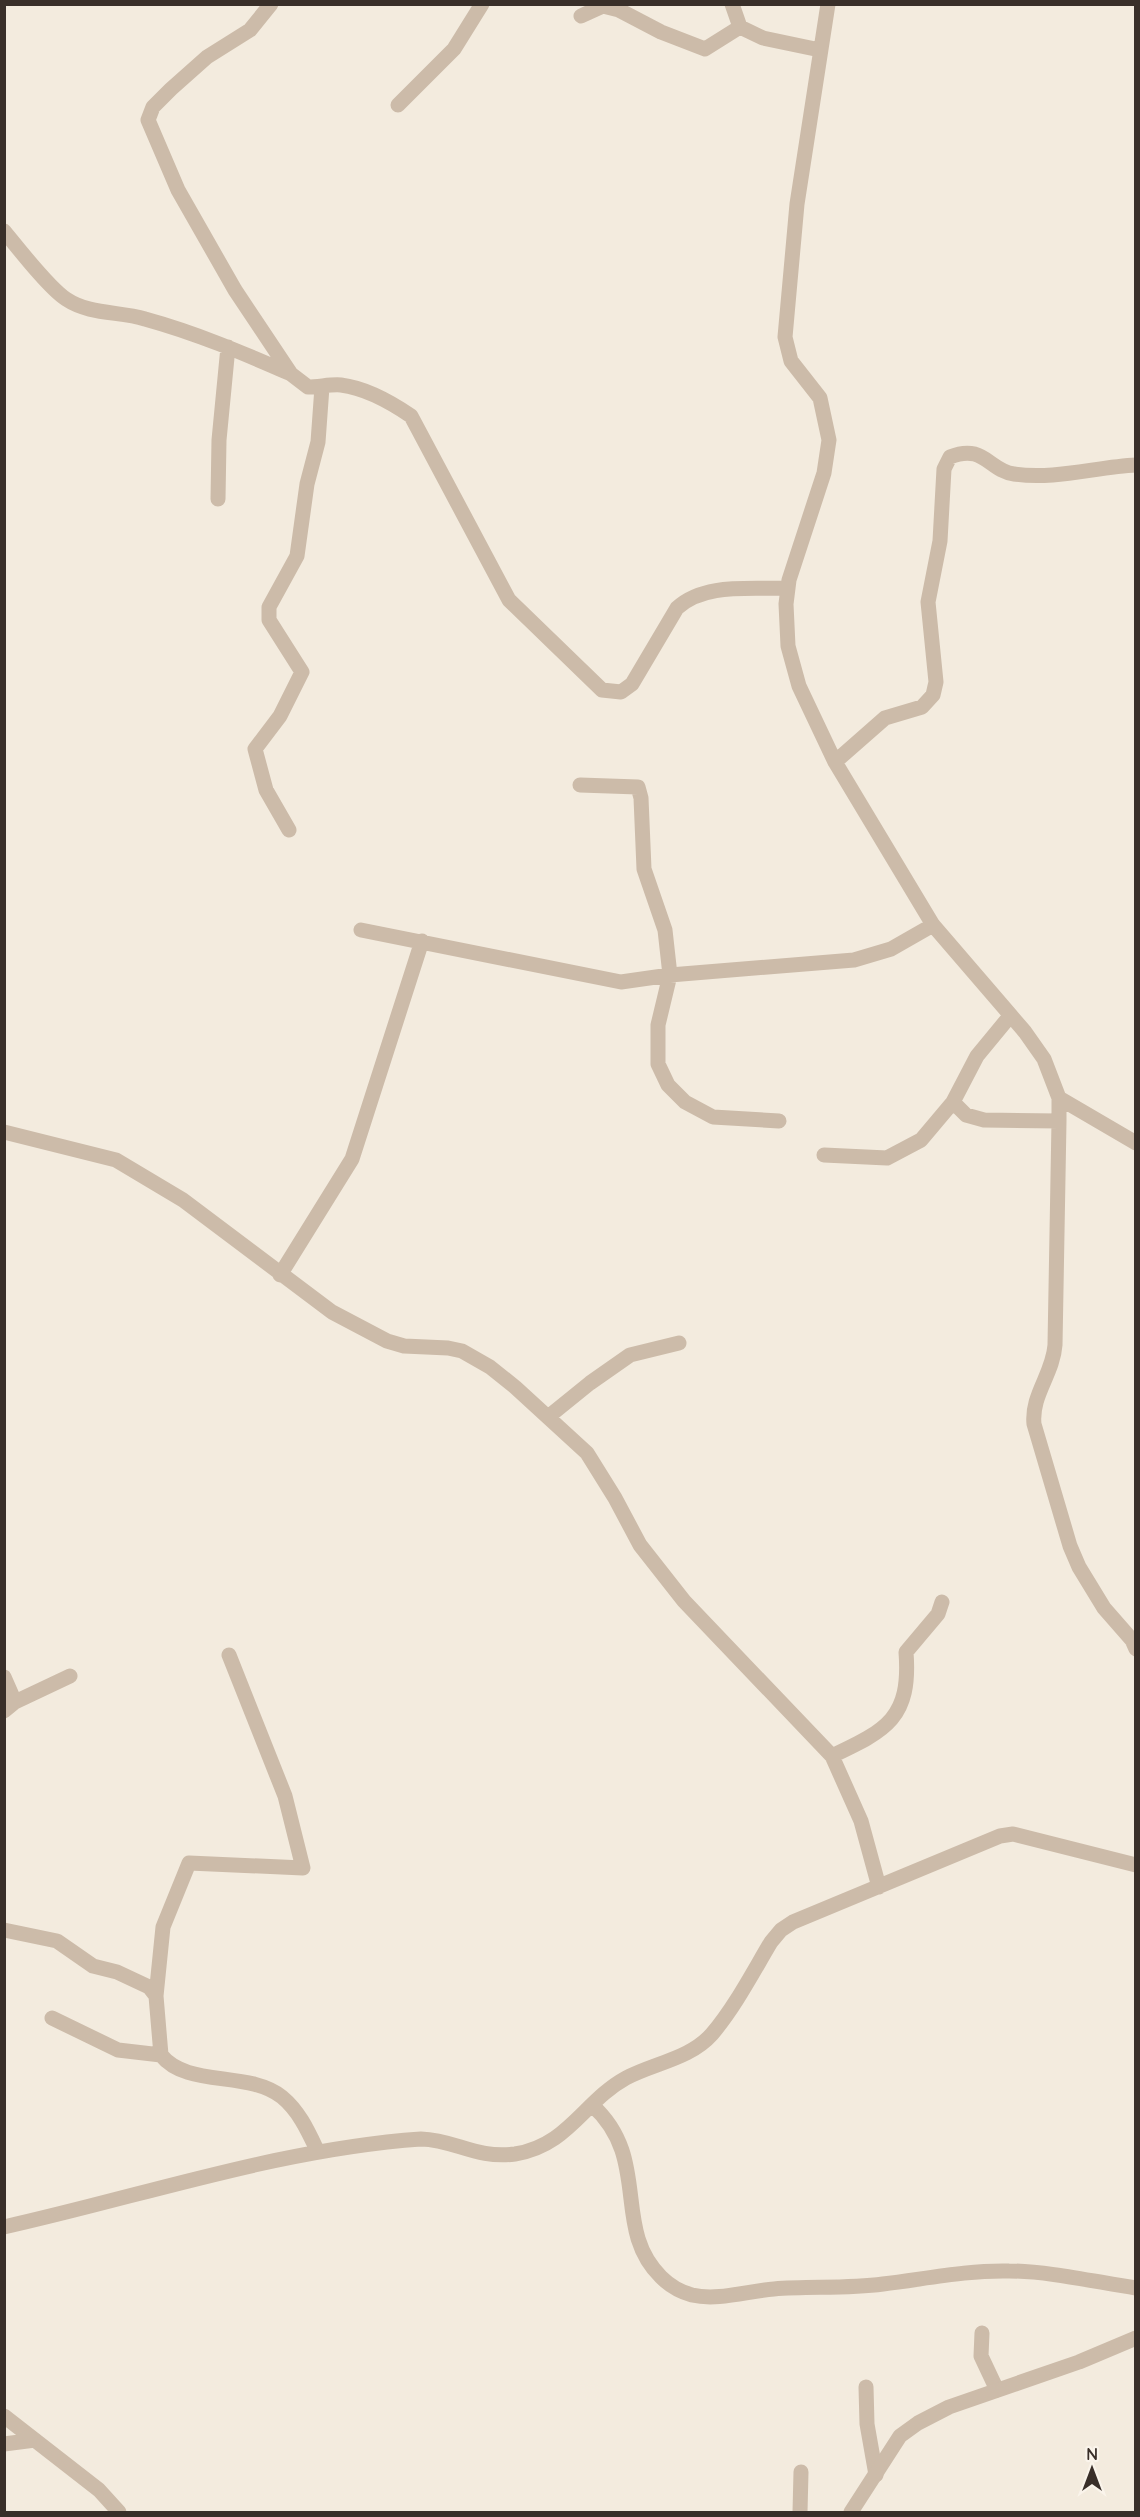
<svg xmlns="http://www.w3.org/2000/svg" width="1140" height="2517" font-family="Quicksand,sans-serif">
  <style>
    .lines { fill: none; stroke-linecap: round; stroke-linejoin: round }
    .minor { stroke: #ccbba9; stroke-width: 15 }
    .tertiary { stroke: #ccbba9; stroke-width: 15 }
  </style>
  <rect width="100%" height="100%" fill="#f3ebde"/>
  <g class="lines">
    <!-- minor -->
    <path class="minor" d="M271,4L250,30L207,57L171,89L153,107L148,120L178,190L235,290L291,374L308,387C319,387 331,384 341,385C365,388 392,403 411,416L509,600L602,690L621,692L632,684L677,608C705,582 751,590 788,588
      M732,4L740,27L763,38L820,50
      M828,4L797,204L785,337L791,361L820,398L829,440L824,473L789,580L786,604L788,646L799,686L835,762L933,925L1025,1032L1044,1059L1059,1098V1121L1055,1345C1053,1374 1031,1395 1034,1424L1070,1546L1079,1567L1104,1608L1132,1640L1136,1649
      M581,16L603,6L619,10L661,32L705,49L740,27
      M398,105L454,49L482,4
      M4,231C18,248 49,288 66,299C90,315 119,311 145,319C196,333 243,353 291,374
      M218,499L219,440L228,347
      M835,762L885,718L922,707L933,695L936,682L928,602L940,541L944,469L950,457C984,443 989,471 1014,474C1054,480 1096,467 1136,465
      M580,785L638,787L641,798L644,869L665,930L670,975L658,1025V1064L668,1085L685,1102L713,1117L779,1121
      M289,830L266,790L255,749L280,716L302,672L269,620V607L297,556L307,484L318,442L322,387
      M361,930L621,982L670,975L854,960L891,949L933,925
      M1010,1016L977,1056L953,1102L966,1115L984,1120L1059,1121
      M1059,1098L1136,1143
      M4,1132L116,1160L183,1200L332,1312L387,1341L404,1346L448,1348L462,1351L490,1367L515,1387L587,1453L615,1498L640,1545L684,1601L832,1756L861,1821L879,1887
      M824,1155L887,1158L921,1140L953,1102
      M280,1275L352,1159L422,941
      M548,1417L590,1383L630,1355L679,1343
      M4,1677L15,1702
      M4,1711L15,1702L70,1676
      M832,1756C887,1730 911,1718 906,1652L938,1614L942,1602
      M4,1930L57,1941L93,1966L117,1972L149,1987L156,1996L161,2055C187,2088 248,2070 282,2097C299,2111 308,2131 317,2150
      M156,1996L163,1927L189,1863L303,1868L285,1796L229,1655
      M52,2018L118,2050L161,2055
      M592,2105C652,2159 611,2228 661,2277C670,2286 681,2292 692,2295C718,2301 748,2291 774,2289C810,2286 846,2289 883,2284C925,2279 967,2270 1009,2271C1048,2271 1096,2282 1136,2288
      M4,2227C143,2196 279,2149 421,2139C456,2140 475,2159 515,2154C568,2146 584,2101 626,2078C654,2063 690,2059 712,2034C735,2007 753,1972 771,1942L781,1930L793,1922L1000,1836L1013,1834L1136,1865
      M982,2333L981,2356L997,2390
      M866,2387L867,2424L876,2475
      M4,2416L99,2490L119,2512
      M4,2444L35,2440
      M800,2512L801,2472"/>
    <!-- tertiary -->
    <path class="tertiary" d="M851,2512L900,2436L918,2423L949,2407L1079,2362L1136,2338"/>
  </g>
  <!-- border -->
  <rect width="1140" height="2517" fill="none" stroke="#392f29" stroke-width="12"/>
  <!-- north arrow -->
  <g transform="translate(1092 2469)" stroke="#faf4eb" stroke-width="4.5" paint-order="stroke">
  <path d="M0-4.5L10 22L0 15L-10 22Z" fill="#392f29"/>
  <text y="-9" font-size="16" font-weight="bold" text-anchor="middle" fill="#392f29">N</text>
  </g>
</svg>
